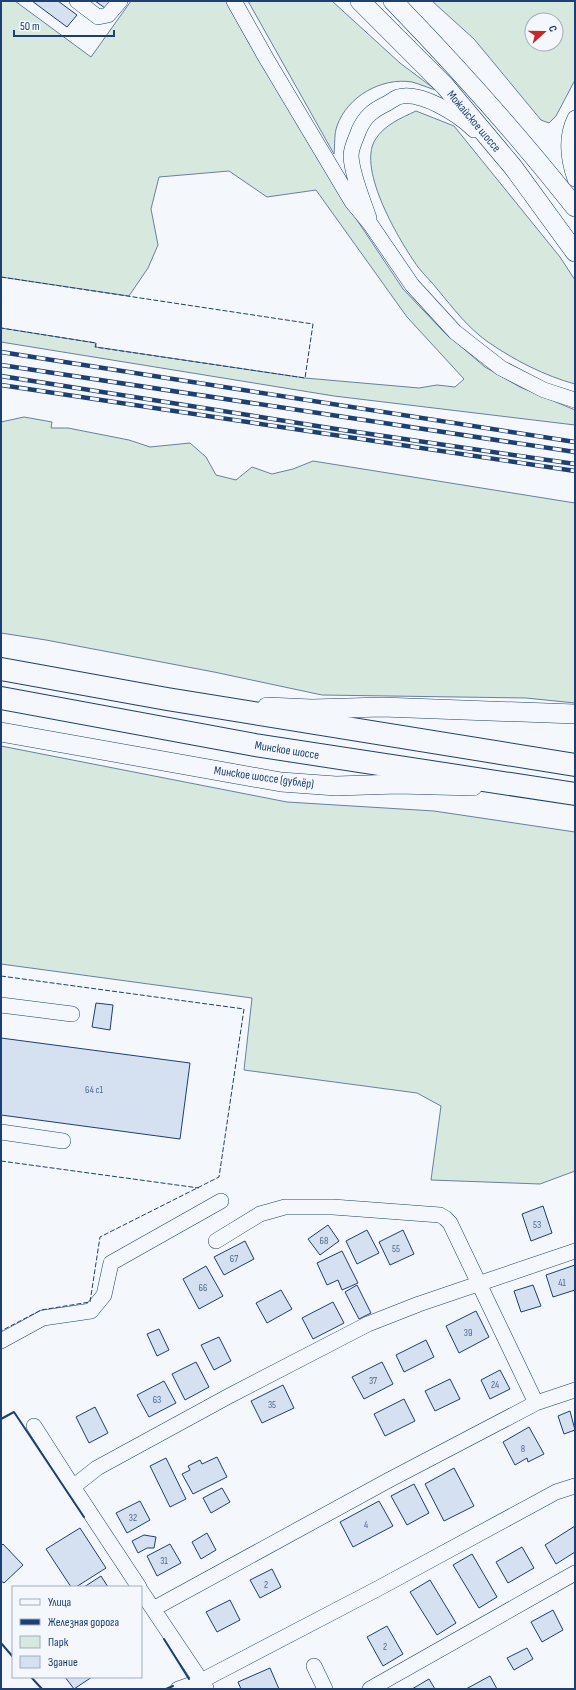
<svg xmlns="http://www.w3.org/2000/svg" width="576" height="1690" font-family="'Sofia Sans Condensed',sans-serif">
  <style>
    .green { fill: #d7e8df; stroke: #687fa3; fill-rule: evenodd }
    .building { fill: #d5e0f0; stroke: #1d3f73 }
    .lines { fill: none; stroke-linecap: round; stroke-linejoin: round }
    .minor-casing { stroke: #1d3f73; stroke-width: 16 }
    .major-casing { stroke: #1d3f73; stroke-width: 20 }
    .highway-casing { stroke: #1d3f73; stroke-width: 24 }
    .minor { stroke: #f4f7fb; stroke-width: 15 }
    .major { stroke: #f4f7fb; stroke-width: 19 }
    .highway { stroke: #f4f7fb; stroke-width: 22 }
    .rail-casing { stroke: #1d3f73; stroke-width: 4.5 }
    .rail { stroke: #f4f7fb; stroke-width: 3; stroke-dasharray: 9; stroke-linecap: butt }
    .fence { stroke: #1d3f73; stroke-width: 1; stroke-dasharray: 5 2; stroke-linecap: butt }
    .wall { stroke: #1d3f73; stroke-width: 2 }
    .labels { text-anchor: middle; stroke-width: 3; stroke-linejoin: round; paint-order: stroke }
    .number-label { font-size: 10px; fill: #4b6792 }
    .street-label { font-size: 12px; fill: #1d3f73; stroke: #f4f7fb }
  </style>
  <rect width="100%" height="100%" fill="#f4f7fb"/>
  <!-- green -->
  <path class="green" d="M1,1H15L91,57L131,1H226L249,43L341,196L403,289L444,332L485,367L520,387L575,410V425L334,396L1,342V328L96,343V347L305,378L419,388L437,385L455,387L464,379L407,317L316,190L267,197L229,171L159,177L151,209L158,245L148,268L129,296L1,277Z
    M248,1H332L400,63L436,90C428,88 420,84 412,82C381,77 347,97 337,126C334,134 335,145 334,154Z
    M432,1H575V80L556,116L549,123L541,120L474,39ZM532,20H556V44H532Z
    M416,111L454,126L560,257L575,280V384C545,376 514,360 488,342C468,328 453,308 438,290C432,282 424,275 418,267C400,242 357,170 375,140C384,125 401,118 416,111Z
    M24,417L52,422L51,428H68L129,440L150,447L190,443L206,457L216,475L236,480L252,467L272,474L293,469L313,461L575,503V703L526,698L322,695L214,672L46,640L1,633V422Z
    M1,746L287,802L434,811L575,832V1171L540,1184L431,1180L441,1106L417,1093L244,1070L252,998L1,964Z"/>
  <!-- building -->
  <path class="building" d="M32,1H58L77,15L67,27Z
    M95,1H111L105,8Z
    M96,1003L113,1005L110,1030L92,1027Z
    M1,1038L190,1063L180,1139L1,1115Z
    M543,1206L552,1233L531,1241L522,1214Z
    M328,1225L339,1241L320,1255L308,1239Z
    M367,1230L379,1253L357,1264L346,1241Z
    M403,1230L414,1254L390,1265L379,1242Z
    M245,1241L254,1259L224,1275L214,1257Z
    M342,1251L358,1283L342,1290L338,1280L327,1285L317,1263Z
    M575,1265V1290L553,1297L546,1275Z
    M206,1266L223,1296L199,1309L183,1279Z
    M357,1285L371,1313L359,1319L345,1292Z
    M533,1285L541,1306L521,1312L514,1291Z
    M281,1290L292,1309L267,1323L256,1303Z
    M333,1302L344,1323L313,1339L302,1318Z
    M476,1311L489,1337L459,1353L446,1326Z
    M159,1329L169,1350L157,1356L147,1334Z
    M219,1337L231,1361L214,1370L201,1345Z
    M426,1340L434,1357L404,1372L396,1355Z
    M196,1362L209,1387L185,1400L172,1374Z
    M382,1362L393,1384L364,1399L352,1377Z
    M500,1370L510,1389L490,1399L481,1380Z
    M450,1379L460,1399L435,1411L425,1391Z
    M164,1381L176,1403L149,1417L137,1395Z
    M283,1385L294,1408L262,1423L251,1401Z
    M404,1399L415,1421L385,1436L374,1414Z
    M95,1407L108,1433L89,1443L76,1417Z
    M570,1411L575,1430L564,1434L558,1416Z
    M529,1427L544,1454L528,1462L527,1458L515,1465L503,1442Z
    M217,1457L227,1477L193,1494L182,1474L190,1470L188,1466L200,1460L202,1464Z
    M166,1458L186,1499L170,1507L150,1466Z
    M454,1468L474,1506L444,1521L425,1484Z
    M414,1484L429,1513L407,1525L391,1496Z
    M222,1488L230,1502L211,1513L203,1498Z
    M140,1501L150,1520L127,1533L116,1513Z
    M379,1501L393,1526L353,1547L340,1522Z
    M575,1526V1552L556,1564L545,1545Z
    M80,1528L106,1568L76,1587H71L46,1549Z
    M207,1533L216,1550L201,1559L192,1542Z
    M144,1535L156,1537L154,1548H147L138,1553L132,1541Z
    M3,1544L23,1565L4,1583L1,1581V1546Z
    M170,1544L181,1563L157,1576L147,1556Z
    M522,1547L534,1568L508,1583L496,1562Z
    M472,1554L497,1597L479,1608L453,1565Z
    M272,1569L281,1587L260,1598L250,1580Z
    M101,1576L108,1587H84Z
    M430,1580L456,1623L437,1635L410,1592Z
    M230,1600L240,1620L217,1632L206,1612Z
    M553,1610L563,1630L542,1642L531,1622Z
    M387,1626L403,1654L383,1666L367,1637Z
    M527,1648L533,1659L514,1670L507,1658Z
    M270,1668L279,1689H241L238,1682Z
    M490,1676L497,1689H466Z
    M65,1677H92L74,1689Z
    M429,1679L435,1689H412Z"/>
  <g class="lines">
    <defs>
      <path id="minor" d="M77,1L98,17L108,15L120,1
        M234,1L266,58L352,202L371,225L412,285L455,332L501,368L544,390L575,400
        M575,118C565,138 568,159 575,179
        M369,218C363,200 352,175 351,156C351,147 356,139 359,130C365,117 372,111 384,105C389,103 393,99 398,97C420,90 459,115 474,130
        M1,1005L72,1014
        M1,1132L63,1141
        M216,1241L260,1214L285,1207H333L440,1215L445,1218L450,1223L536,1403
        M1,1341L43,1318L91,1311L104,1295L111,1263L221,1201
        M34,1426L73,1487
        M139,1587L73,1487L97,1468L229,1396L368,1324L419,1304L575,1251
        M141,1591L206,1688
        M153,1609L389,1480L536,1403L575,1390
        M314,1666L325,1689
        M178,1689L201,1681L379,1588L556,1492L575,1486
        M370,1689L575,1573"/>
      <path id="major" d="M360,1L445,86L513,167L575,252
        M393,1C457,67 518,135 575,207
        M267,707L312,709L382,707L575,714
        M1,732L281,782L336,786L398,784L473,786"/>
      <path id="highway" d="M1,669L167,699L575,765
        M1,698L255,745L575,794"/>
    </defs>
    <!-- minor casing -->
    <use href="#minor" class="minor-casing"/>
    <!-- major casing -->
    <use href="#major" class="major-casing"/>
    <!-- highway casing -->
    <use href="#highway" class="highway-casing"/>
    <!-- minor -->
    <use href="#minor" class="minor"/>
    <!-- major -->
    <use href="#major" class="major"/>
    <!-- highway -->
    <use href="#highway" class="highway"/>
    <defs>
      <path id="rail" d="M1,352L575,442
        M1,365L575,452
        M1,376L336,429L575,464
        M1,385L575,471"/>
    </defs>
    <!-- rail casing -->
    <use href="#rail" class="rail-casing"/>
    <!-- rail -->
    <use href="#rail" class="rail"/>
    <!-- fence -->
    <path class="fence" d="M1,277L313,324L305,378L95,347L96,343L1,328
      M1,976L244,1009L219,1177L100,1237L90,1302L41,1310L1,1331
      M1,1161L199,1188"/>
    <!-- wall -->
    <path class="wall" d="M1,1419L14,1412L84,1517
      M164,1639L189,1679
      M1,1643L13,1657
      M31,1677L42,1689
      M166,1689L173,1686"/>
  </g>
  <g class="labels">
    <!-- number labels -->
    <g class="number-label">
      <text x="94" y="1093">64 с1</text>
      <text x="537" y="1228">53</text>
      <text x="324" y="1244">68</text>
      <text x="396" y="1252">55</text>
      <text x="234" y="1262">67</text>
      <text x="562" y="1286">41</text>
      <text x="203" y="1291">66</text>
      <text x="468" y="1336">39</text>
      <text x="373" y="1384">37</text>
      <text x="495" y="1388">24</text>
      <text x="157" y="1403">63</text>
      <text x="272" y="1408">35</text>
      <text x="523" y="1452">8</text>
      <text x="133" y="1521">32</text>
      <text x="366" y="1528">4</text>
      <text x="164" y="1564">31</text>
      <text x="266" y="1588">2</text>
      <text x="385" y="1650">2</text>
    </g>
    <!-- street labels -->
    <g class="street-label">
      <text transform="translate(474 121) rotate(50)" y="4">Можайское шоссе</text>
      <text transform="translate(287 750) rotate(9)" y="4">Минское шоссе</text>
      <text transform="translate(264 777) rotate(8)" y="4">Минское шоссе (дублёр)</text>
    </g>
  </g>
  <!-- border -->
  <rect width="576" height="1690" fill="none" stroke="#1d3f73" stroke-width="4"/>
  <!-- legend -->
  <rect x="12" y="1586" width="130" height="92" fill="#f4f7fb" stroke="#9eadc5"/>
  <rect x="20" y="1599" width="20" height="6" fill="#f4f7fb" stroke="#9eadc5"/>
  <text x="48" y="1606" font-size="12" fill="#1d3f73">Улица</text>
  <rect x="20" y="1619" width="20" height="6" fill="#1d3f73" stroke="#9eadc5"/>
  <text x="48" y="1626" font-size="12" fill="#1d3f73">Железная дорога</text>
  <rect x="20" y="1636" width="20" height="12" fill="#d7e8df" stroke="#9eadc5"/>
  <text x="48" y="1646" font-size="12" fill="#1d3f73">Парк</text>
  <rect x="20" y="1656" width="20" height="12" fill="#d5e0f0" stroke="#9eadc5"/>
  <text x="48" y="1666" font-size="12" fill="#1d3f73">Здание</text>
  <!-- north arrow -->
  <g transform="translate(544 32) rotate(69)"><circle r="19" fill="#f4f7fb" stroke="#9eadc5"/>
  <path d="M0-3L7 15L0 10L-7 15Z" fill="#c62828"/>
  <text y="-6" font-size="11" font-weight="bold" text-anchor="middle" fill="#1d3f73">С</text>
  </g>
  <!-- scale -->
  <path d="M14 30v6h100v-6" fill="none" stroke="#1d3f73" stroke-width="2"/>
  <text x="20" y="30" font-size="12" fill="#1d3f73" stroke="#f4f7fb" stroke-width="3" paint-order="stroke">50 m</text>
</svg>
